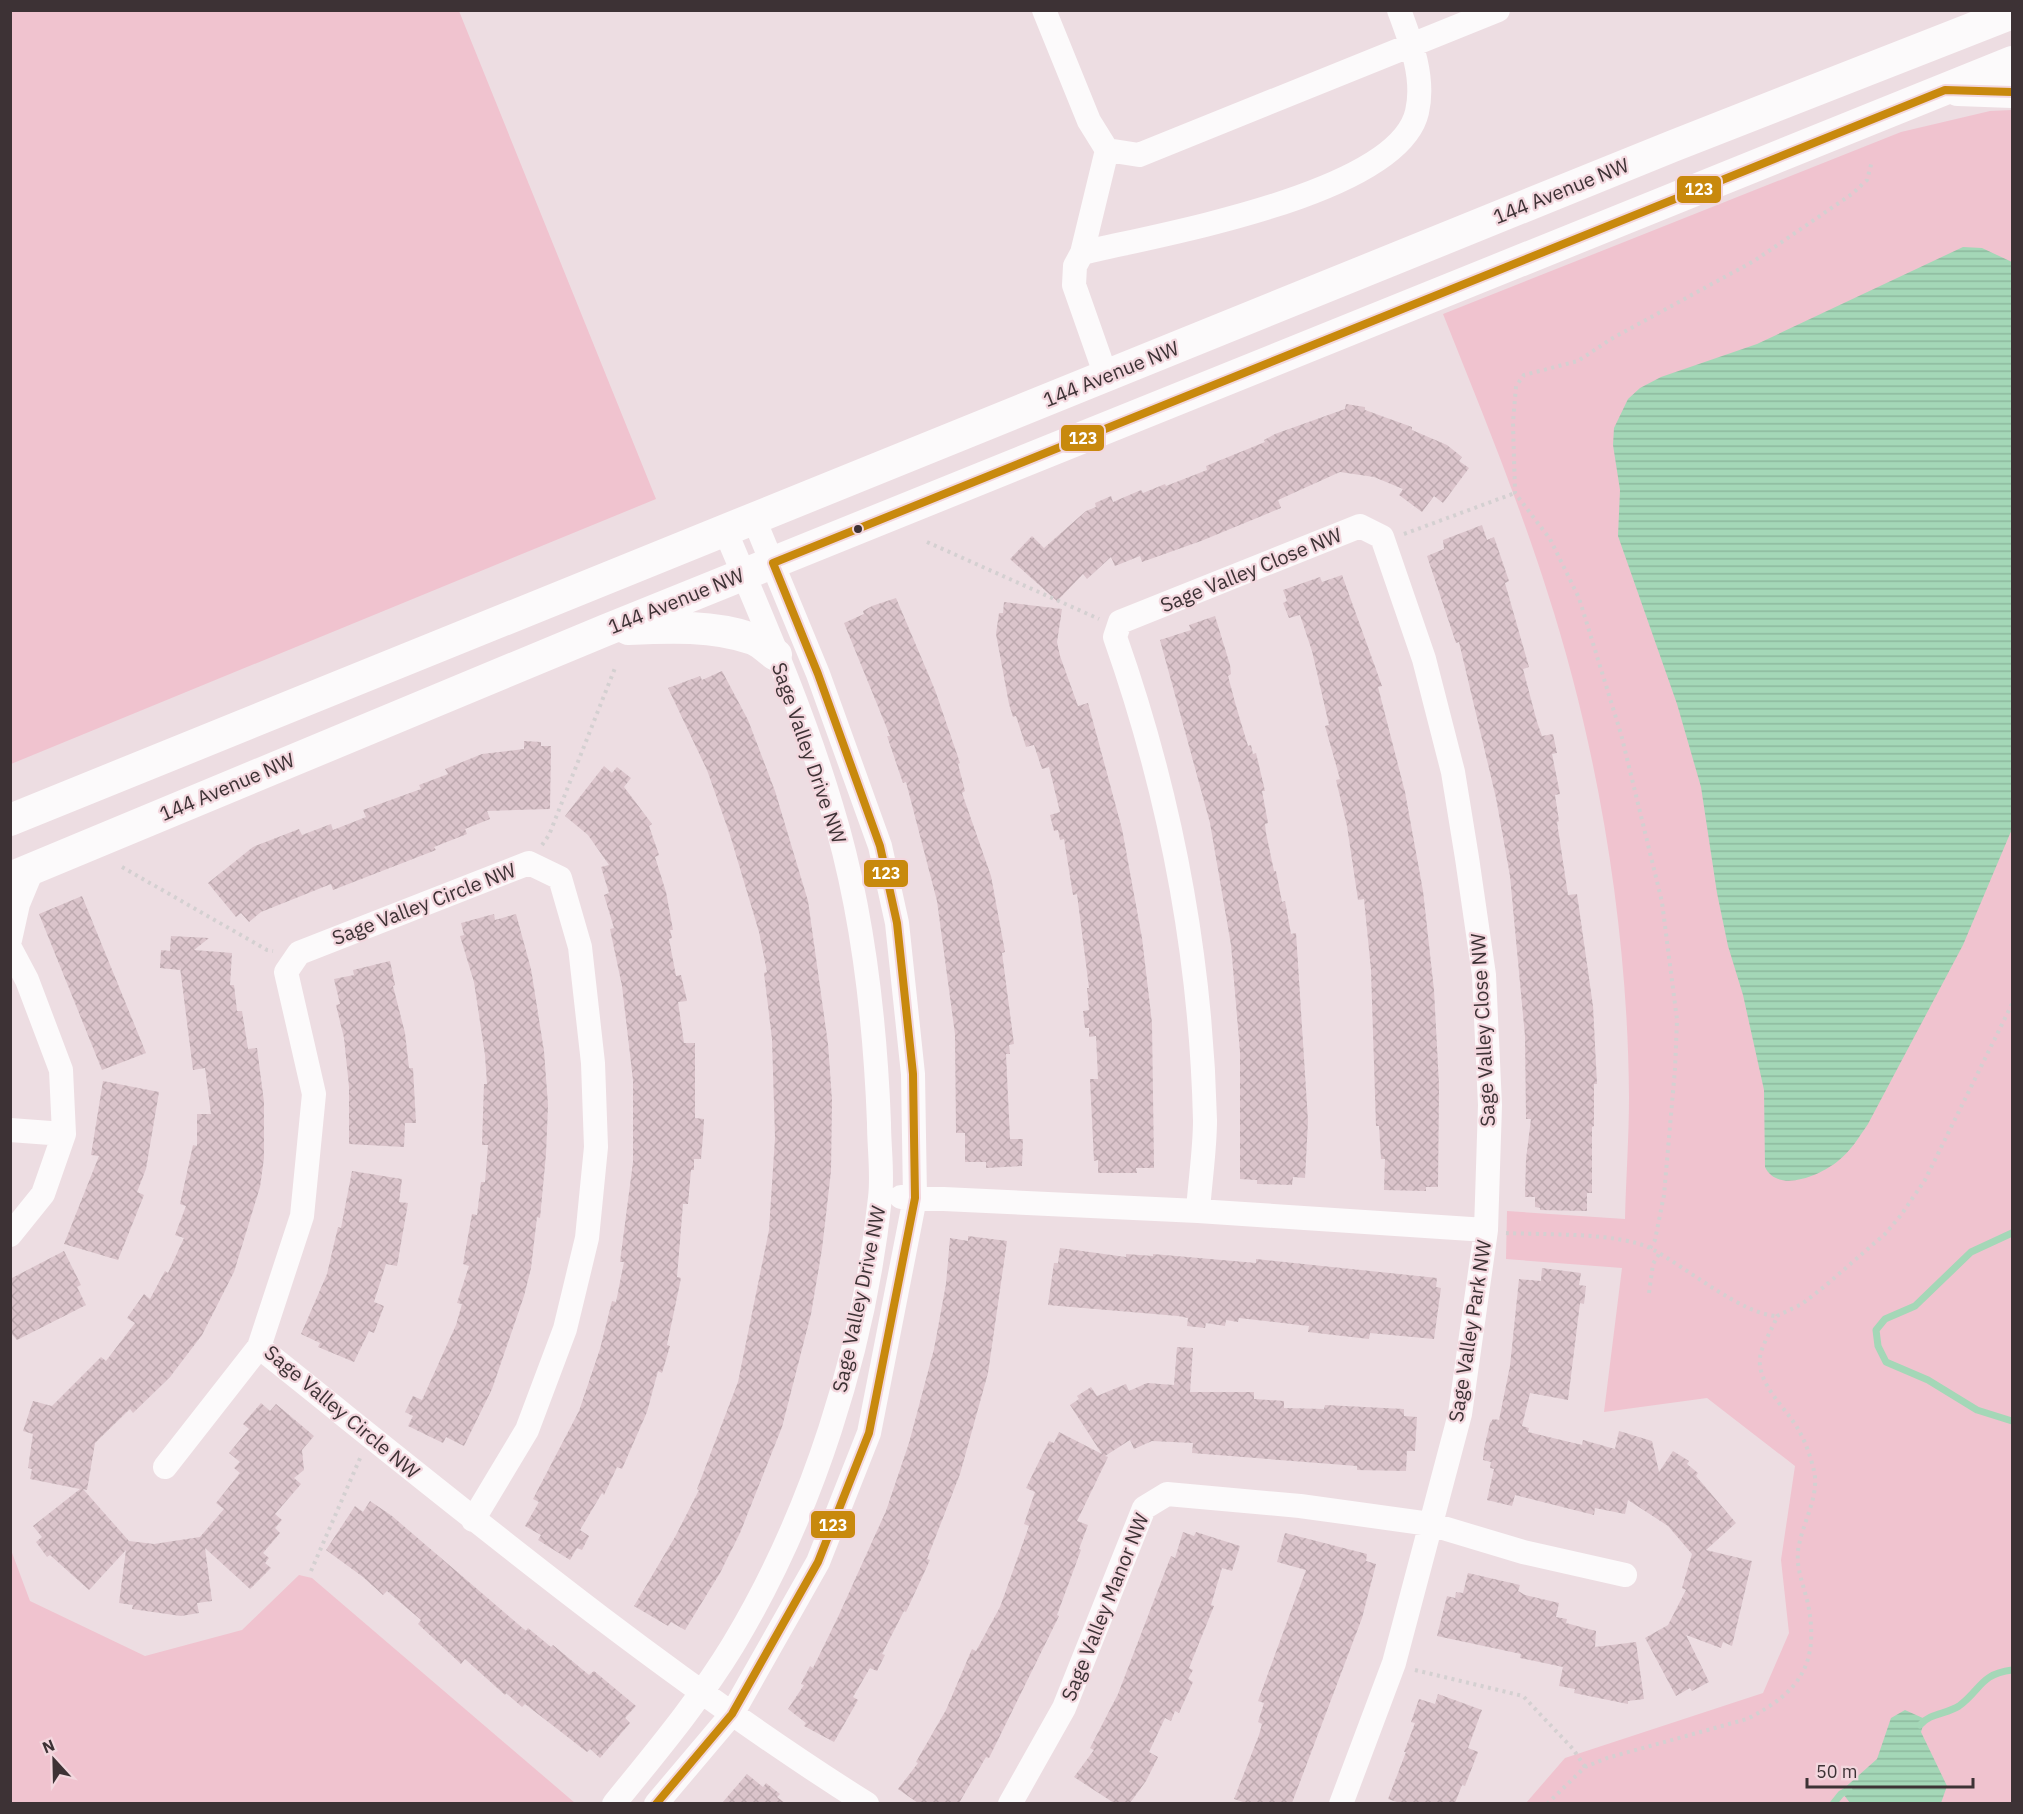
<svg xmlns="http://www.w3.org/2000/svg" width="2023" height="1814" font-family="'IBM Plex Sans',sans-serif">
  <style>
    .green { fill: #f0c3cf }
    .water { fill: url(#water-rules) }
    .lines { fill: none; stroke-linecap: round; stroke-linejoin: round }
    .stream { stroke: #a4d7b7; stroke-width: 7 }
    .building { fill: url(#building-cross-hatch) }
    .path { stroke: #d4d0d1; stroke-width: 4; stroke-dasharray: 3 4.5; stroke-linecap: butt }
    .minor { stroke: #fcfafb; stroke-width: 24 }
    .major { stroke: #fcfafb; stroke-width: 32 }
    .bus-1-casing { stroke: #f3d7de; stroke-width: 12 }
    .bus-1 { stroke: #c8890d; stroke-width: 8 }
    .bus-dot { fill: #3d3235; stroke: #f3d7de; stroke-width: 2 }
    .labels { text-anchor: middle; stroke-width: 4.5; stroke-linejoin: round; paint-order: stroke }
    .street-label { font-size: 20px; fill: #3d3235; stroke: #f3d7de }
    .line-badge { stroke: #f3d7de; stroke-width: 2 }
    .badge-label { font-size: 16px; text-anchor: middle; font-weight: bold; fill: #fff }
  </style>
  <defs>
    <pattern id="water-rules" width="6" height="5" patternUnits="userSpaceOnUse" patternTransform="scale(1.5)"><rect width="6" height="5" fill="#a4d7b7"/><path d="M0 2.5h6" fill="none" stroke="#8eb99e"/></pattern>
    <pattern id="building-cross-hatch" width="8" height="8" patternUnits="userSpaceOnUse" patternTransform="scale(1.5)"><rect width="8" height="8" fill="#dbc4cb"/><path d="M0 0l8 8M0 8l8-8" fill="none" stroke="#bda9af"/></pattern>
  </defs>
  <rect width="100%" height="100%" fill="#eddde2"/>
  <!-- green -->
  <path class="green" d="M11,10L459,11L656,499L11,764Z
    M2012,110V1803H1526L1565,1758L1763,1693L1789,1633L1781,1560L1795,1466L1707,1398L1604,1412L1622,1268L1506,1259L1507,1211L1625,1219C1626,1178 1629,1137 1629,1097C1628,931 1599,752 1548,594C1518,499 1480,407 1443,314L1901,132L1990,111Z
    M11,1550L30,1601L145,1656L242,1630L299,1575L312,1578L575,1803H11Z"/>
  <!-- water -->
  <path class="water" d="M1963,247L1982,248L2012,262V829L1963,945L1868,1124C1859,1137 1851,1151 1838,1161C1821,1175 1778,1194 1765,1167L1764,1090L1743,995L1728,946L1717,893L1701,787L1677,704L1618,536L1620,490L1613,445L1614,428L1628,399L1640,388L1661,377L1757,344Z
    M1905,1710L1925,1719L1921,1732L1947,1786L1941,1803H1850L1841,1791L1877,1759L1891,1718Z"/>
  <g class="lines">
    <!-- stream -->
    <path class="stream" d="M2012,1233L1971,1252L1915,1306L1885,1319L1876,1330L1878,1346L1886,1362L1928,1380L1977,1410L2012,1421
      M1920,1725C1930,1713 1947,1714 1959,1706C1981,1690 1980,1674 2012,1670
      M1833,1804L1841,1794L1849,1790"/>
  </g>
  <!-- building -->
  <path class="building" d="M1346,404L1365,407V410L1412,427V430L1447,445L1462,457L1459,461L1469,468L1443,503L1434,496L1422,512L1399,495L1403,489L1374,477L1340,472L1278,500L1281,508L1201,541L1142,562L1140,556L1115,566L1111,557L1087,579L1083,574L1057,601L1010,559L1032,536L1044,548L1086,511L1096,507L1095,503L1111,496L1113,502L1141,490L1143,493L1165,484L1166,486L1207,470L1206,466L1265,442L1264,440L1275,434L1345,409Z
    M1482,525L1487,540L1494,537L1509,581L1505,583L1529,667L1523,669L1537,722L1542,736L1553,734L1557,753L1552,754L1560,794L1555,795L1559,821L1557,822L1568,895L1577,894L1593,1006L1597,1084H1594V1126L1592,1127V1193H1587V1211L1540,1210V1208L1535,1207V1197H1525L1526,1159L1531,1119H1526L1525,1036L1510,876L1496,798L1459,642L1456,643L1427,556L1444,549L1443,540Z
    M1342,575L1382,686L1378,687L1405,792L1423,891L1434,990L1439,1085L1438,1187H1426V1191L1384,1190L1385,1159H1381L1379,1126H1376L1371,970L1364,899L1358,900L1347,826L1336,780L1340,779L1325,726L1329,725L1312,651L1300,615L1289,618L1283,603L1287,601L1283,590L1320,577L1322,582Z
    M896,598L935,690L960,763L958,764L965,791L962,793L991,876L1005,952L1002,953L1014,1044L1009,1045L1010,1054H1006L1010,1139H1023L1022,1166L986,1168V1162H965V1133H956L955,1034L937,901L906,782L903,783L887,736H890L844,623L864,614L863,611L872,606Z
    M1004,602L1062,609L1057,642L1060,656L1078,706L1088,703L1122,829L1142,938L1152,1023L1154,1168H1136L1137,1173H1098V1160L1094,1161L1090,1079H1098L1096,1036L1089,1037V1028H1085L1083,1011L1089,1010L1087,988H1089L1077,894L1073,895L1064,839L1060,840L1058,830L1054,831L1050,815L1060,812L1049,767L1042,769L1034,745L1026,747L1016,716L1013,717L1009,704L996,634L999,613H1003Z
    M1215,616L1230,665L1231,674L1228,676L1236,706L1248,746L1251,745L1253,754L1256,753L1265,791H1262L1268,823L1265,824L1266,833L1274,871H1276L1282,902L1285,901L1291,934L1296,933L1308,1121L1305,1178L1293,1177L1292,1185L1257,1184V1180L1240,1179V1052L1231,945L1210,823L1160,640L1191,630L1189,625Z
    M722,671L748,720L775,791L808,901L828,1044L832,1100L831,1171L822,1249L811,1314L782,1427L740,1533L720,1573L685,1630L671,1622L668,1626L634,1606L675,1537L699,1490L697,1489L738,1382L769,1230L775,1138L772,1039L764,973L767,972L759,932L730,835L707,770L668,688L700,676L702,680Z
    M524,741L541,742V746H551L550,809L487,811L490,819L465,829L467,834L434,847L436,850L333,890L331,884L261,912L249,922L241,913L236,917L208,883L253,847L299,829L302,835L331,824L333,830L366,817L363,810L421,789L419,785L448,774L445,769L482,754L524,749Z
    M604,766L612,773L617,767L631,778L624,787L652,824L649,826L659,855L655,857L666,892L673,930H670L672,938L669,939L676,976L681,975L687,1001L678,1002L684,1043H695V1118L704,1119L703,1136L701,1159H694V1170H691L688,1204H683L677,1277L681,1278L667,1345L670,1346L662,1373L658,1371L647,1412L622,1469L617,1467L604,1495L602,1493L580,1530L589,1536L582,1550L577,1548L570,1560L538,1540L541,1535L525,1526L539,1502L533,1499L579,1411L600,1349L612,1301L616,1302L624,1262H620L633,1162V1080L622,986L610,929L614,928L604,895L609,893L601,867L609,865L588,835L565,816Z
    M82,896L146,1053L102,1070L39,914Z
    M494,914L495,920L516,914L531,969L544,1051L548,1105L546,1154L540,1218L537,1217L531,1268L524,1296L492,1389L464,1446L446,1437L443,1443L408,1426L413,1416L405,1412L413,1396L422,1400L456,1325L462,1304L457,1303L469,1266L463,1264L472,1214L477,1215L481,1182H485L488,1145H482L484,1084H487L485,1055L474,982L460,936L464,935L461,923Z
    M171,936L209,938L194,950L232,953L230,985H234L237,1011H242L248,1049L257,1048L264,1102V1158L260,1187L234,1272L202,1335L170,1377L133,1413L130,1409L95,1443L87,1490L83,1489L129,1541L154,1544L200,1537L224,1509L216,1503L240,1473L234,1468L240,1462L229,1453L249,1429L243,1424L261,1403L270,1411L276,1404L314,1436L302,1450L304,1470L294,1478L301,1484L275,1514L282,1520L275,1528L280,1533L263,1553L269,1558L265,1563L271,1568L250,1589L205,1548L212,1601L197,1603L199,1613L181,1616L132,1609L133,1605L119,1603L126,1550L89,1590L50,1555L47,1557L36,1542L42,1537L33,1526L80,1489L30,1479L32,1469L28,1468L33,1434L23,1431L33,1401L52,1406L101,1357L106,1361L135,1323L127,1318L144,1294L150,1299L165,1271L168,1273L184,1238L175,1235L186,1206L180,1204L193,1145L197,1146V1114H211L205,1068L193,1070L180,967V970L160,968L161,950L170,951Z
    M390,961L395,985L393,986L405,1033L409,1068H413L416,1123H405L404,1147L349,1144V1087L344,1038L336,1005L340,1004L334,979L354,975L353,970Z
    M103,1081L159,1092L146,1169L137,1192L144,1195L118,1260L64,1244L99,1156L91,1155Z
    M352,1171L402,1179L399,1202L408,1203L397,1266L386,1264L374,1302L384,1306L374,1333L369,1331L354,1362L318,1347L320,1343L301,1334L327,1274L338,1227L341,1228Z
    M968,1236L1007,1241L988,1373L960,1474L927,1559L930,1560L906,1612L904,1611L882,1654L885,1655L877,1671L870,1668L853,1697L858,1700L834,1742L804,1726L806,1723L788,1709L804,1685L801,1684L810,1666L813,1668L838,1617L886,1511L909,1443L934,1349L946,1284L950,1238L968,1241Z
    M1060,1248L1126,1257V1254L1153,1256V1254L1256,1263V1259L1437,1278L1436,1287L1441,1288L1434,1339L1370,1333L1369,1339L1308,1332L1309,1326L1239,1318L1238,1322L1226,1320L1225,1326L1206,1323L1205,1328L1187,1326L1188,1318L1178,1316L1048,1305L1054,1263H1058Z
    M64,1251L81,1285L77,1287L86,1305L17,1340L10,1332V1279Z
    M1542,1268L1581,1273L1579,1285L1586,1286L1584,1304L1580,1303L1568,1400L1530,1393L1522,1426L1529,1428L1528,1432L1582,1445L1583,1440L1615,1449L1619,1431L1652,1441L1659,1472L1673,1451L1689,1461L1687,1464L1698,1473L1696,1476L1736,1523L1706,1550L1752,1561L1732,1646L1723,1642L1721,1648L1686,1635L1709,1682L1692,1691L1690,1688L1676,1696L1645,1638L1668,1625L1686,1590L1682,1588L1692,1554L1668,1526L1628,1500L1625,1514L1595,1508L1594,1515L1515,1495L1512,1506L1487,1500L1494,1469L1490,1468L1491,1462L1483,1460L1484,1449L1490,1423L1493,1419L1499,1420L1510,1366L1519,1279L1541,1281Z
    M1177,1347L1193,1348L1190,1392H1254V1399L1284,1401V1408L1324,1409L1325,1405L1404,1409V1416L1417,1417L1415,1451H1407L1406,1471L1357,1470V1466L1192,1453L1193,1443L1152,1441L1134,1449L1130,1440L1105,1456L1108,1457L1077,1521L1088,1525L1079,1549L1081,1550L1057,1615L1059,1616L989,1758L986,1757L959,1803H918L898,1789L918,1763L916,1762L946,1710L972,1649L976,1651L1000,1607L1029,1526L1024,1524L1035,1492L1026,1488L1049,1441L1054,1443L1059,1432L1102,1454L1070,1405L1079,1399L1077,1396L1091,1387L1097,1396L1126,1384L1129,1391L1147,1383L1174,1385Z
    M370,1501L392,1516L526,1631L528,1628L551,1647L553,1645L589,1675L594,1671L636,1706L625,1718L630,1723L600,1758L590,1749L587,1752L525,1704L522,1707L506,1693L505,1695L465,1659L461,1664L418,1624L421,1620L387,1591L383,1595L363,1577L326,1550L355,1506L363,1512Z
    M1183,1532L1194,1536L1196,1532L1240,1546L1232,1571L1222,1568L1211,1605L1214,1606L1189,1668L1193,1670L1188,1679L1193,1682L1179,1713L1175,1711L1171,1721L1165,1718L1149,1752L1158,1757L1146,1781L1130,1803H1114L1074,1777L1094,1750L1090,1748L1118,1694L1171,1556L1175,1558Z
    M1285,1533L1367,1554L1366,1561L1376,1564L1362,1618L1292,1803H1246L1234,1799L1259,1735L1262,1724L1258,1722L1264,1703L1258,1701L1306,1570L1277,1562Z
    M1468,1573L1520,1585L1518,1591L1525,1595L1559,1603L1556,1617L1567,1619L1566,1623L1596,1631L1595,1647L1636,1642L1644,1699L1628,1701V1704L1574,1693L1575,1689L1559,1686L1563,1667L1520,1658L1521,1654L1437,1636L1447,1596L1455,1598L1456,1592L1463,1593Z
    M1438,1694L1482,1710L1468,1748L1478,1752L1465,1786L1462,1785L1455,1803H1400L1388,1799L1406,1752H1404L1415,1723L1411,1722L1419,1699L1435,1704Z
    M747,1774L763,1787L766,1783L780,1794L777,1797L785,1803H722Z"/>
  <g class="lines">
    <!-- path -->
    <path class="path" d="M1404,534L1515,493
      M927,542L1099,619
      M542,845L549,835L615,668
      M122,867L267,950L273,951
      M1506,1233C1545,1235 1619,1232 1652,1249C1684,1266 1743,1315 1777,1316
      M1650,1248L1655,1240L1664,1195L1675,1069L1677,1020L1662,902L1621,734L1579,598L1550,539L1515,493L1513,423L1516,386L1524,375L1578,361L1611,339L1754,261L1852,194L1867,180L1872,161
      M1649,1293L1653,1264L1659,1254
      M311,1571L361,1456
      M1415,1670L1523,1696L1573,1749L1585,1767
      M1547,1804L1585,1767L1607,1758L1747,1719C1799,1693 1820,1664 1808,1604C1804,1586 1796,1569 1798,1551C1801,1525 1820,1497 1814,1471C1811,1457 1805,1441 1798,1429C1786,1408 1757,1384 1760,1358C1761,1345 1773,1329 1777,1316L1802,1304L1825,1286L1885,1234L1901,1215L1925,1180L2012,1004"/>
    <!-- minor -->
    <path class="minor" d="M1044,10L1089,121L1107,150L1139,155L1498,10
      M1082,253L1107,150
      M1106,376L1074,285L1075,266L1082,253C1155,235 1398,195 1417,112C1425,78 1411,42 1399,10
      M10,940L18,904L33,868
      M10,948L27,980L61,1070L64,1134L43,1194L10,1235
      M10,1130L64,1134
      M901,1197L1198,1211L1486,1230
      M1198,1211C1200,1181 1205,1150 1205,1120C1201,954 1170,793 1115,637L1120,622L1360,526L1382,537L1424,659L1453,772L1467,858L1484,975L1490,1105L1486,1230L1460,1414L1394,1663L1341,1804
      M165,1467L259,1347
      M473,1520L527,1430L565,1329L587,1238L596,1147L593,1063L580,947L560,878L529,863L299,953L286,972L314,1094L302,1216L259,1347C457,1505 652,1668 867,1804
      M614,1804C656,1752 699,1701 733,1645C812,1514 864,1350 880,1198C883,1174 879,1148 879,1123C875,1018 862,905 831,805C803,711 763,620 725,530
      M656,1804L732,1714L818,1562L869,1433L915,1198L913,1074L897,923L880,846L818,674L754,519
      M1010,1804L1064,1708L1144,1508L1167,1494L1300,1506L1430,1524L1523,1552L1625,1575"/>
    <!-- major -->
    <path class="major" d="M1958,90L2012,92
      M628,629C668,627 714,625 753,639C761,642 769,650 776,655
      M10,820L1673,146L2012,13
      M10,878L606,630L2012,62"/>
    <defs>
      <path id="bus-1" d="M656,1804L732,1714L818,1562L869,1433L915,1198L913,1074L897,923L880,846L818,674L773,563L1945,90L2012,92"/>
    </defs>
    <!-- bus-1 casing -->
    <use href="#bus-1" class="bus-1-casing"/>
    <!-- bus-1 -->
    <use href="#bus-1" class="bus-1"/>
  </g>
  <!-- markers -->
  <circle class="bus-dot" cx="858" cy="529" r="5"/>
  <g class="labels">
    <!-- street labels -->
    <g class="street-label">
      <text transform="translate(1561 191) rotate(-22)" y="7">144 Avenue NW</text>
      <text transform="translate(1111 374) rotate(-22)" y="7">144 Avenue NW</text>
      <text transform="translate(1251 570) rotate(-22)" y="7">Sage Valley Close NW</text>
      <text transform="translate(676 601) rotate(-22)" y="7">144 Avenue NW</text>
      <text transform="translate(809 753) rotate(71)" y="7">Sage Valley Drive NW</text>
      <text transform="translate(227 787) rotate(-23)" y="7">144 Avenue NW</text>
      <text transform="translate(424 904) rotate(-21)" y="7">Sage Valley Circle NW</text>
      <text transform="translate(1483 1030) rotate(-93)" y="7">Sage Valley Close NW</text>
      <text transform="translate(859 1299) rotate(-78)" y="7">Sage Valley Drive NW</text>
      <text transform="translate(1470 1331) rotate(-81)" y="7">Sage Valley Park NW</text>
      <text transform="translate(342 1412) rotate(40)" y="7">Sage Valley Circle NW</text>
      <text transform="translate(1105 1607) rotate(-68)" y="7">Sage Valley Manor NW</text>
    </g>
  </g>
  <g class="line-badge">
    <rect x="1676" y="175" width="46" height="29" rx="6" fill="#c8890d"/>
    <rect x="1060" y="424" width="45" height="28" rx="6" fill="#c8890d"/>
    <rect x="863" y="859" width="46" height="29" rx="6" fill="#c8890d"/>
    <rect x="810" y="1510" width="46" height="29" rx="6" fill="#c8890d"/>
  </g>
  <g class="badge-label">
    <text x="1699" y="195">123</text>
    <text x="1083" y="444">123</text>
    <text x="886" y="879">123</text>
    <text x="833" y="1531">123</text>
  </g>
  <!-- border -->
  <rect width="2023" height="1814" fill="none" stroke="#3d3235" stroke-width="24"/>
  <!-- north arrow -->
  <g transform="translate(54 1760) rotate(338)" stroke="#f3d7de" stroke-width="4.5" paint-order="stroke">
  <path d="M0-4.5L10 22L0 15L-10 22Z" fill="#3d3235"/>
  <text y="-9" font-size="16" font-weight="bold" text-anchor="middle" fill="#3d3235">N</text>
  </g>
  <!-- scale -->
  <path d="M1807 1778v9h166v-9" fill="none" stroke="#3d3235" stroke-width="3"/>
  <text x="1816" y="1778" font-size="18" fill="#3d3235" stroke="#f3d7de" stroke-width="4.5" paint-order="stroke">50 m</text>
</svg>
